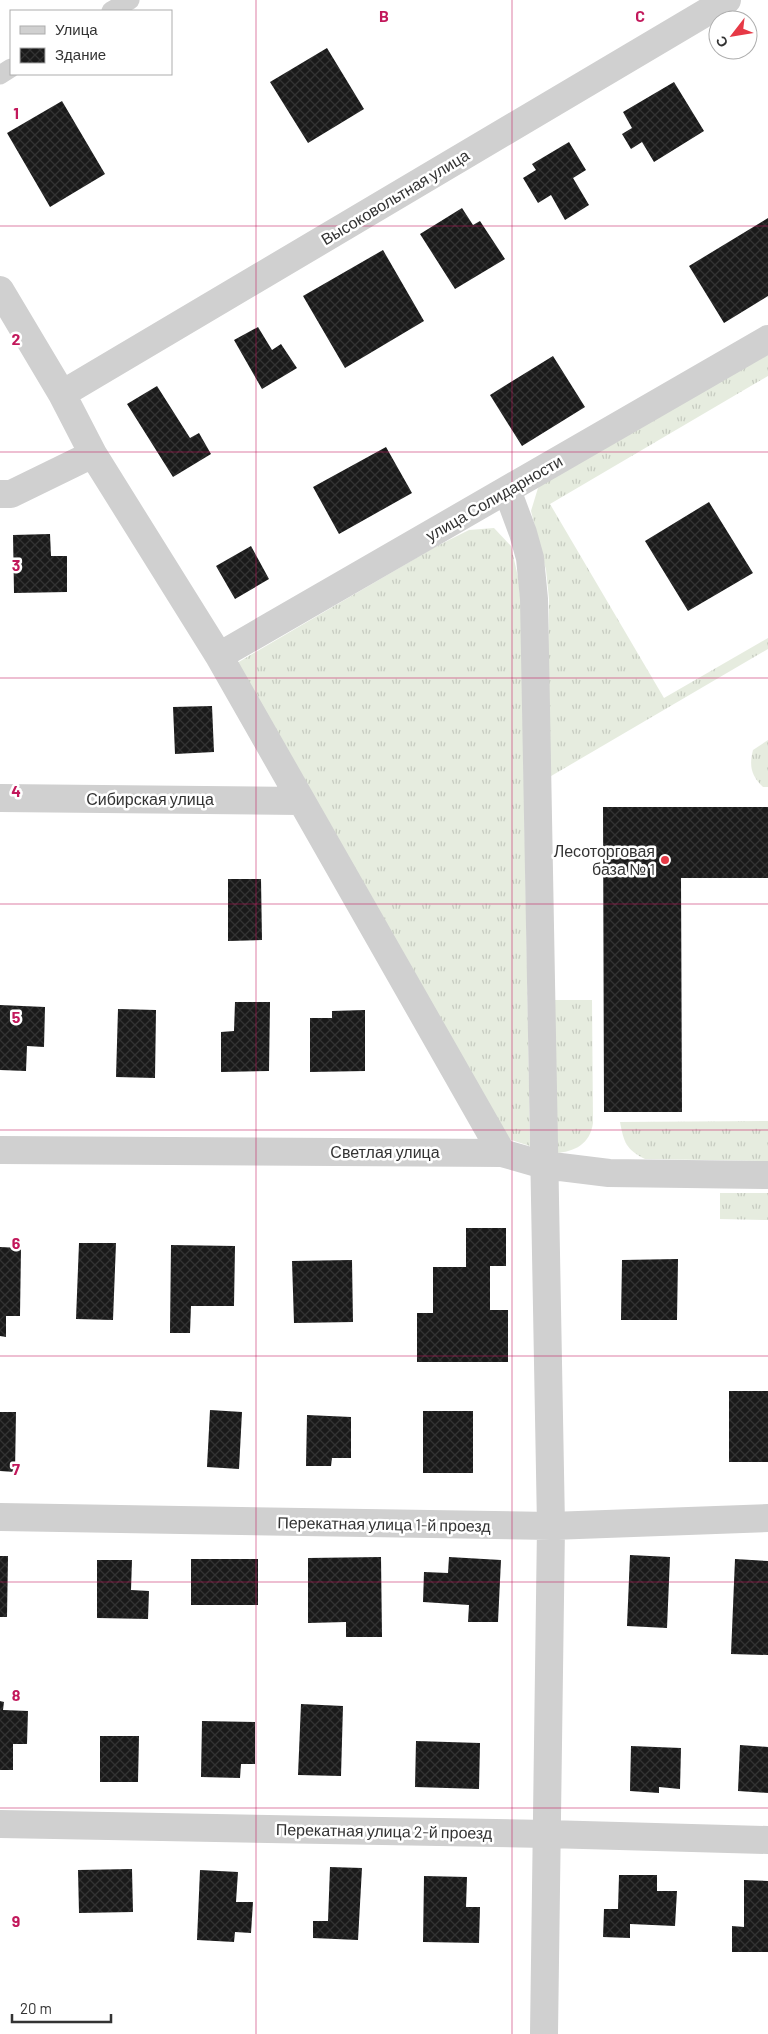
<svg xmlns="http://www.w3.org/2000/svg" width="768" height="2034" font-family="Barlow,sans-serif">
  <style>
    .grass { fill: url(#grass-tufts) }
    .building { fill: url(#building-cross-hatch) }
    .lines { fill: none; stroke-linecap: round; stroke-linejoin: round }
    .lane { stroke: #d0d0d0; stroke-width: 19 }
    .street { stroke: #d0d0d0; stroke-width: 28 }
    .grid { fill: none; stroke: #c2185b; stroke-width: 1; stroke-opacity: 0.55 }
    .poi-dot { fill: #e63946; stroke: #fff; stroke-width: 2 }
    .labels { text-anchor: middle; stroke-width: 5; stroke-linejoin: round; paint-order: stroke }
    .street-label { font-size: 16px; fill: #333; stroke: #fff }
    .poi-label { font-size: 16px; fill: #333; stroke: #fff; text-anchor: end }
    .grid-label { font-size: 16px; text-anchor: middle; font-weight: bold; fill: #c2185b; stroke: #fff; stroke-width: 5; stroke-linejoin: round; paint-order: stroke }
  </style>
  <defs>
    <pattern id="grass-tufts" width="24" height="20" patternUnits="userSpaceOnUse" patternTransform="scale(1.25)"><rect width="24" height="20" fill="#e6ecdf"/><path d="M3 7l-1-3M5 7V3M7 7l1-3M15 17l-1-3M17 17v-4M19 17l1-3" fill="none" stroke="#c6cbc0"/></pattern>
    <pattern id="building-cross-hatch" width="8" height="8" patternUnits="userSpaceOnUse" patternTransform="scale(1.25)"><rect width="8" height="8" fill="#1a1a1a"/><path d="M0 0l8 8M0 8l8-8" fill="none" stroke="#333"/></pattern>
  </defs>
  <rect width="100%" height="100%" fill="#fff"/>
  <!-- grass -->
  <path class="grass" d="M768,348V376L550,504L664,698L768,638V649L546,779L549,599L546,570L531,511L538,488L548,477Z
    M494,528L511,546L518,577L521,605L530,1146L508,1139L237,663L435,547L469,530Z
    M768,740V787H763C751,775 749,766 753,750Z
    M552,1000H592L593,1123C590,1144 575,1152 555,1153Z
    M768,1121V1161L645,1159C626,1149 624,1143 620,1122Z
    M720,1193H768V1220L720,1219Z"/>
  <!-- building -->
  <path class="building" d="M327,48L364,109L308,143L270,82Z
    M674,82L704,131L654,162L642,142L631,149L622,134L632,128L623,112Z
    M62,101L105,174L50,207L7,133Z
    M569,142L586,170L573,178L589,205L565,220L551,195L538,203L523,178L536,170L532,164Z
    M462,208L473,225L480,221L505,259L455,289L420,234Z
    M768,218V296L724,323L689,266Z
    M383,250L424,321L345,368L303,296Z
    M258,327L272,350L281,344L297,368L262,389L234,340Z
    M553,356L585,407L522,446L490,395Z
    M157,386L190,438L199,433L211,454L173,477L127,404Z
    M386,447L412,493L339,534L313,487Z
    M709,502L753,573L688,611L645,541Z
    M50,534L51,556H67V592L14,593L13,535Z
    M251,546L269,579L235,599L216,566Z
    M212,706L214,752L175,754L173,707Z
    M603,807H768V878H681L682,1112H604Z
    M228,879H261L262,940L228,941Z
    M235,1002H270L269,1071L221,1072V1032L234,1031Z
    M0,1005L45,1007L44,1047L27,1046L26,1071L0,1070Z
    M118,1009L156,1010L155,1078L116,1077Z
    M365,1010V1071L310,1072V1018H332V1011Z
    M466,1228H506V1266H490V1310H508V1362H417V1313H433V1267H466Z
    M79,1243H116L113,1320L76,1319Z
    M171,1245L235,1246L234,1306H191L190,1333H170Z
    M0,1247L21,1248L20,1316H6V1337L0,1336Z
    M678,1259L677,1320H621L622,1260Z
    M352,1260L353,1322L294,1323L292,1261Z
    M729,1391H768V1462H729Z
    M210,1410L242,1412L239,1469L207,1467Z
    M423,1411H473V1473H423Z
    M0,1412H16L15,1472L0,1471Z
    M307,1415L351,1417V1458H332L331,1466H306Z
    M630,1555L670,1557L667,1628L627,1626Z
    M0,1556H8L7,1617H0Z
    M381,1557L382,1637H346V1622L308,1623V1558Z
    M449,1557L501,1560L498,1622H468L469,1605L423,1602L424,1572L448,1573Z
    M191,1559H258V1605H191Z
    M735,1559L768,1561V1655L731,1654Z
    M97,1560H132L131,1590L149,1591L148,1619L97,1618Z
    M0,1701L4,1702L3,1710L28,1711L27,1744H13V1770H0Z
    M301,1704L343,1706L341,1776L298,1775Z
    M202,1721L255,1722V1764H241L240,1778L201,1777Z
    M100,1736H139L138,1782H100Z
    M416,1741L480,1743L479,1789L415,1787Z
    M740,1745L768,1747V1793L738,1791Z
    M631,1746L681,1748L680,1789L659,1787V1793L630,1791Z
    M330,1867L362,1868L358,1940L313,1938V1921H328Z
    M132,1869L133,1912L79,1913L78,1870Z
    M200,1870L238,1872L236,1902H253L251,1933L235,1932L234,1942L197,1940Z
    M619,1875H657V1891H677L675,1926L630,1924V1938L603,1937L604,1909H618Z
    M424,1876L467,1877L466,1907H480L479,1943L423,1942Z
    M744,1880L768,1881V1952H732V1926L744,1927Z"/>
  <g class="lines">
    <!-- lane -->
    <path class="lane" d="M111,11L130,0
      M0,75L11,68"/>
    <!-- street -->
    <path class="street" d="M0,290L62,394L93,454L219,656L502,1153
      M62,394L727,0
      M507,490L523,533L530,558L534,599L551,1526L544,2034
      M0,494H11L93,454
      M219,656L768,339
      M0,798L300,801
      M0,1150L502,1153L544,1165L609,1173L768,1175
      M0,1517L551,1526L768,1518
      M0,1824L547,1834L768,1840"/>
  </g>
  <!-- grid -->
  <path class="grid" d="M256,0V2034M512,0V2034M0,226H768M0,452H768M0,678H768M0,904H768M0,1130H768M0,1356H768M0,1582H768M0,1808H768"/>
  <!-- markers -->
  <circle class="poi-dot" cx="665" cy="860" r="5"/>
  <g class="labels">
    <!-- street labels -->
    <g class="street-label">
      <text transform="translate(395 197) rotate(-31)" y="6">Высоковольтная улица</text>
      <text transform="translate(494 498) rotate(-30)" y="6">улица Солидарности</text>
      <text x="150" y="805">Сибирская улица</text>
      <text x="385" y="1158">Светлая улица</text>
      <text transform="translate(384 1524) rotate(1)" y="6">Перекатная улица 1-й проезд</text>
      <text transform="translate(384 1831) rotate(1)" y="6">Перекатная улица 2-й проезд</text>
    </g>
    <!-- poi labels -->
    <g class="poi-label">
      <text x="655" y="857">Лесоторговая<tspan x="655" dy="18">база № 1</tspan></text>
    </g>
  </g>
  <g class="grid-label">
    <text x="384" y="22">B</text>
    <text x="640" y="22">C</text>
    <text x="16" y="119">1</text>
    <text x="16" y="345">2</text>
    <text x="16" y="571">3</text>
    <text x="16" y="797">4</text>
    <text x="16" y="1023">5</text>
    <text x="16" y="1249">6</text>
    <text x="16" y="1475">7</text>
    <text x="16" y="1701">8</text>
    <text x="16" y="1927">9</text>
  </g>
  <!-- legend -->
  <rect x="10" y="10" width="162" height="65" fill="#ffffff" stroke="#adadad"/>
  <rect x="20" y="26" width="25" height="8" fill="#d0d0d0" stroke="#adadad"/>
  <text x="55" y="35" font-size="15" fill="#333333">Улица</text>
  <rect x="20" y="48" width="25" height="15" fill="url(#building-cross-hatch)" stroke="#adadad"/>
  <text x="55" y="60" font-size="15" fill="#333333">Здание</text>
  <!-- north arrow -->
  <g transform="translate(733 35) rotate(239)"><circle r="24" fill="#ffffff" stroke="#adadad"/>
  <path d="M0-4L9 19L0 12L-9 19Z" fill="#e63946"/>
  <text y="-8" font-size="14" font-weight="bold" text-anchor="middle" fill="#333333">С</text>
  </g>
  <!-- scale -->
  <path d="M12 2014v8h99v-8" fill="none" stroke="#333333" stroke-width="2.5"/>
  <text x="20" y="2014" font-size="15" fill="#333333" stroke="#ffffff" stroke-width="4" paint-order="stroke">20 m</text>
</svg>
